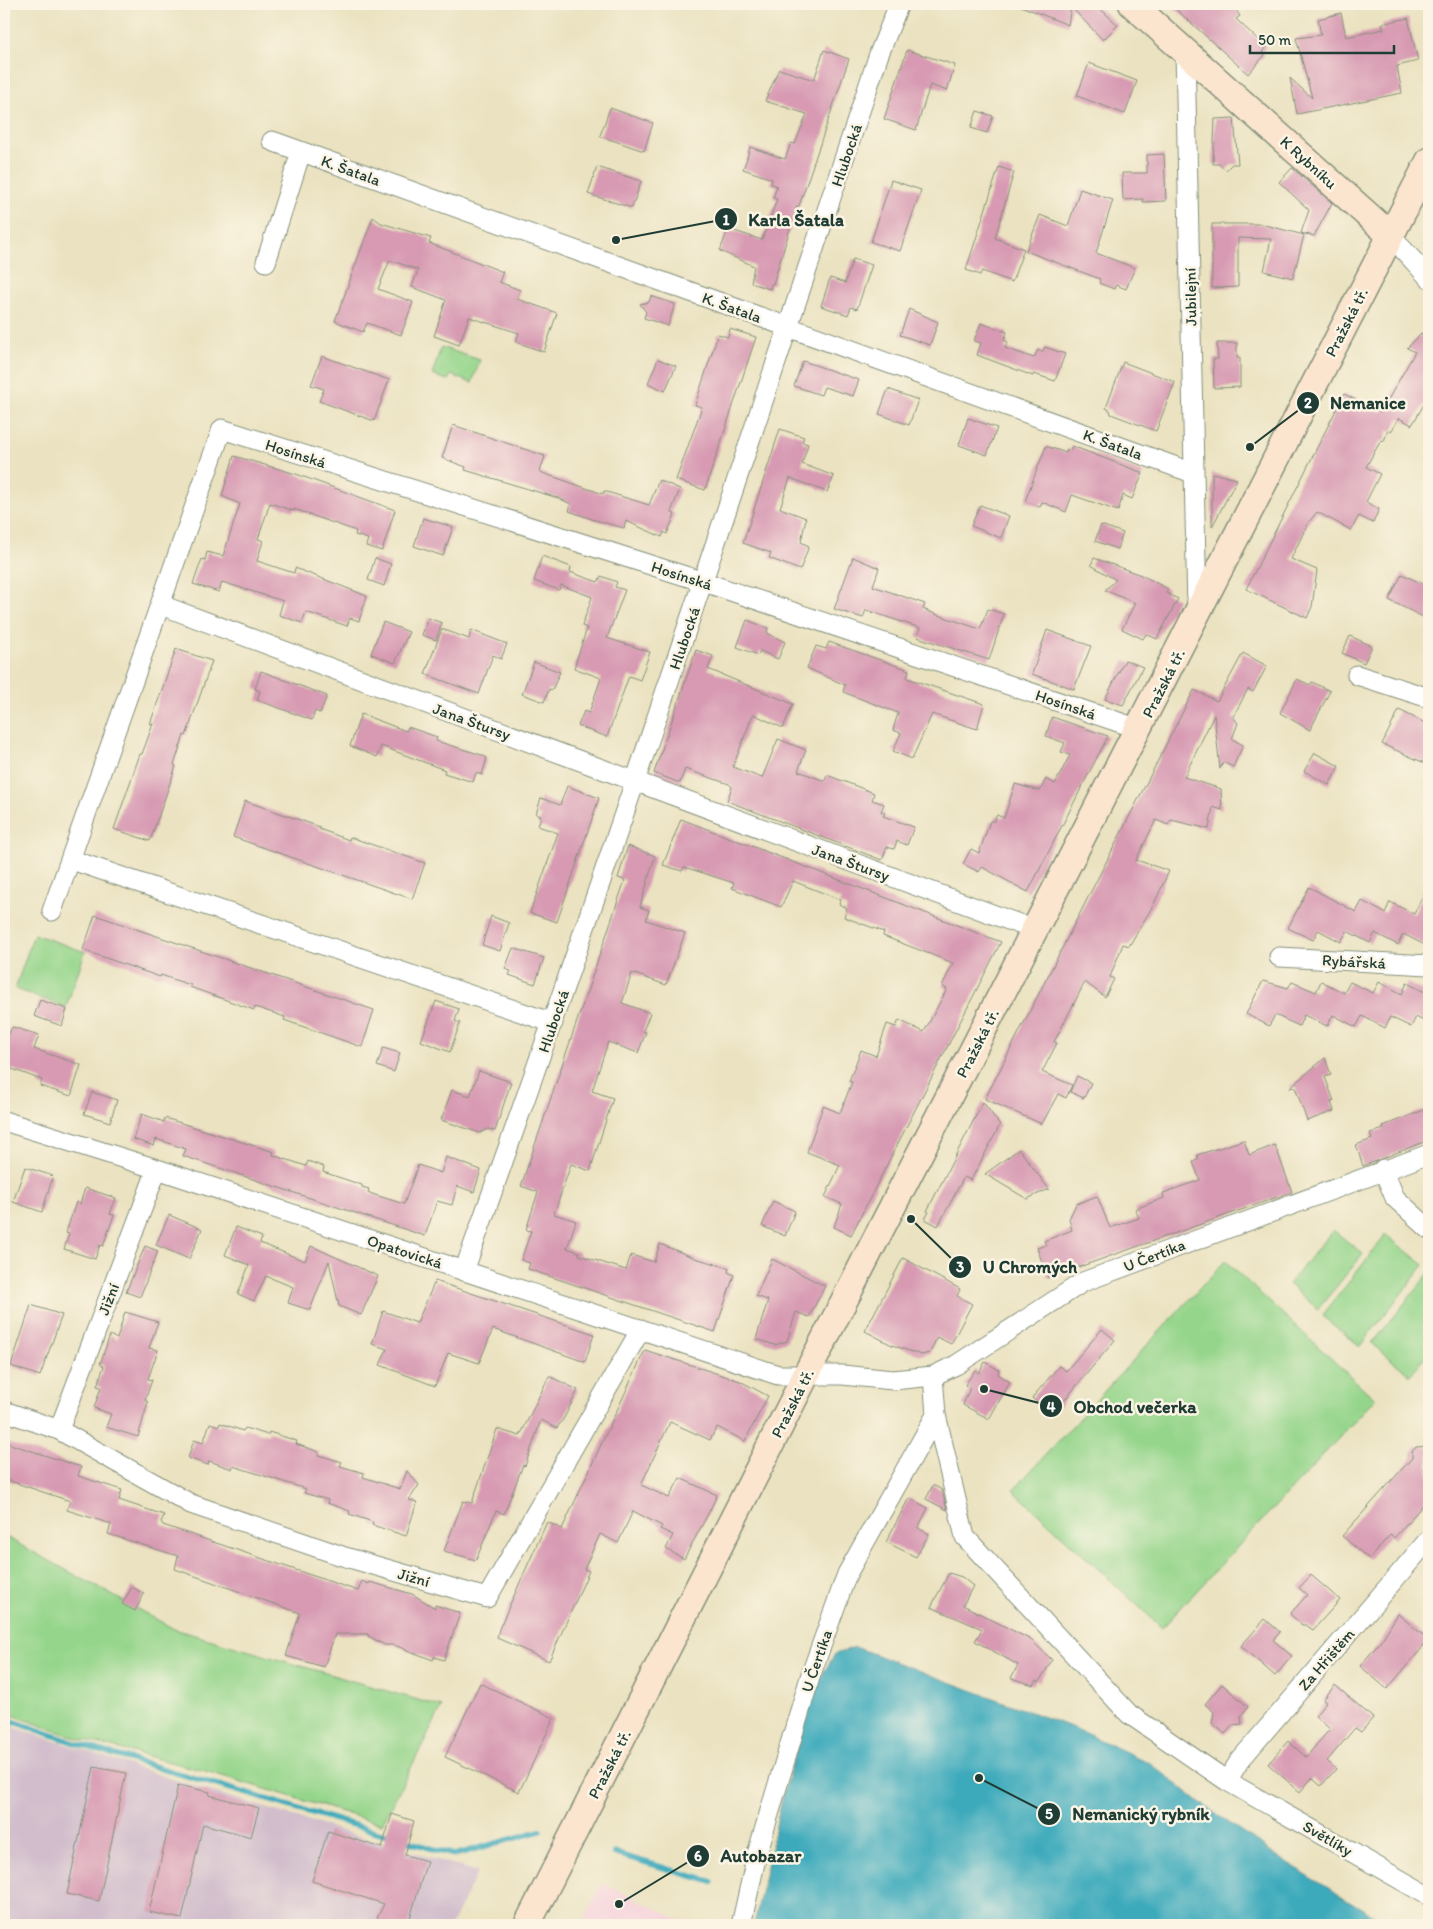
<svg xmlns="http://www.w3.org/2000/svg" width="1433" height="1929" font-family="Itim,sans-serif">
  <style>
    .built { fill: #f5cfdb }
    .industrial { fill: #d1bdcc }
    .green { fill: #95d58b; stroke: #5a8960 }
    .water { fill: #3daabc; stroke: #2e7478 }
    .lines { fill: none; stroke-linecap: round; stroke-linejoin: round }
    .stream { stroke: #3daabc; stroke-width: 5.5 }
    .building { fill: #d79ab2 }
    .street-casing { stroke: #84907a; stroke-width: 21 }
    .secondary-casing { stroke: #84907a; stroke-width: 29 }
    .street { stroke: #fff; stroke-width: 19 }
    .secondary { stroke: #fbe5cf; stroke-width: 26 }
    .labels { text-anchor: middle; stroke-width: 5; stroke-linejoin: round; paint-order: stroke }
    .street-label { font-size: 16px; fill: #1f3d34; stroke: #fcf5e5 }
    .leader { fill: none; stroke: #1f3d34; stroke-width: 2 }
    .callout-dot { fill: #1f3d34; stroke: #fcf5e5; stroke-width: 2 }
    .mark-label { font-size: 15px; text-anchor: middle; font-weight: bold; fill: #fff }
    .callout-label { font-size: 18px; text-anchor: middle; font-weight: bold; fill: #1f3d34; stroke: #fcf5e5; stroke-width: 5; stroke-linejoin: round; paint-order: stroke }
  </style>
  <rect width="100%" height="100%" fill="#fcf5e5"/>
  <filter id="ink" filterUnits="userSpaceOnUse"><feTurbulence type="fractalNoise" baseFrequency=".02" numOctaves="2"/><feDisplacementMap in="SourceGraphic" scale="10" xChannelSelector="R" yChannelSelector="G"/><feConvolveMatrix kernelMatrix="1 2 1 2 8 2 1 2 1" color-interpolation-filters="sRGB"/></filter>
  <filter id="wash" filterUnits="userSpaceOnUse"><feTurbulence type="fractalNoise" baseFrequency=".0096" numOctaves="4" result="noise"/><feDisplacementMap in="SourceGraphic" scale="20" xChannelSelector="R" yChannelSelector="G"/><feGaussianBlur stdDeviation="1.12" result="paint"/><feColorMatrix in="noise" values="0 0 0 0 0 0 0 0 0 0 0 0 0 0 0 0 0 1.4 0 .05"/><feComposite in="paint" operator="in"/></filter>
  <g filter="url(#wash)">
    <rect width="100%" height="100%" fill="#eae2c0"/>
    <!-- built -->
    <path class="built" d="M602,1883L690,1925H582Z"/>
    <!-- industrial -->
    <path class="industrial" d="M4,1724L203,1789L478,1872L451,1925H4Z"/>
    <!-- green -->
    <path class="green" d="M441,347L480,360L472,383L451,375L448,380L432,375Z
      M34,934L85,952L66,1007L15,989Z
      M1333,1230L1363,1254L1318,1309L1288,1284Z
      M1386,1235L1424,1265L1360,1346L1322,1316Z
      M1225,1261L1375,1399L1162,1628L1013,1490Z
      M1429,1273V1352L1410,1375L1372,1344Z
      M4,1536L174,1629L442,1707L382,1824L209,1772L73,1737L4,1712Z"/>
    <!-- water -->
    <path class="water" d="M855,1647L1074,1728L1150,1763L1206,1807L1289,1864L1389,1925H754L783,1794L815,1686L835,1654Z"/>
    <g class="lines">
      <!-- stream -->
      <path class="stream" d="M4,1718L78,1744L391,1836
        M403,1840L454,1855L540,1831
        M614,1853L712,1882"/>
    </g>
    <g id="blocks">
      <!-- building -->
      <path class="building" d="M1016,4H1095L1118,25L1103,40L1071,7L1068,25Z
        M1170,4H1232L1240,16L1236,19L1266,47L1262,52L1265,55L1248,74Z
        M1341,13L1346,37L1384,29L1382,24L1408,18L1418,61L1397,66L1402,93L1297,114L1290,78L1312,98L1296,38L1321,35L1318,19Z
        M824,50L849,59L799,206H797L773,284H771L770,289L751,283L754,266L720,251L728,229L762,240L777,199L773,198L777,186L771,184L772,179L743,169L747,158L750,147L785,159L791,143L795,144L807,114L765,101L779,69L814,80Z
        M907,50L955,65L947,91L930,85L916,130L884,119Z
        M1089,63L1137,81L1125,114L1077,96Z
        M610,108L653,123L644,151L600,136Z
        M977,111L993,116L987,133L971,128Z
        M1234,118L1238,164H1232L1226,170L1219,164H1213L1215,119Z
        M1164,154L1166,201L1143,202V199L1123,200L1122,173H1147V155Z
        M597,167L641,181L632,208L588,194Z
        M999,167L1014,172L995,238L1024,249L1012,282L982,271L980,275L966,270Z
        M1292,168L1332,203L1314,236L1301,233L1309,210L1279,182Z
        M891,180L921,190L900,251L871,242Z
        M1080,189L1113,200L1096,253L1135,268L1126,289L1116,285L1114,289L1099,283L1100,279L1026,251L1040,215L1068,226Z
        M373,217L381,223L431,238L429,243L503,272L499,282L520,290L517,299L557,313L544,352L516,342L519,333L469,317L459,345L434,336L446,300L412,287L418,270L390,260L378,289L413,302L401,335L367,323L363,332L335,321Z
        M1212,224H1261L1304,235L1293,278L1264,271L1271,239L1238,238V287L1212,288Z
        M853,259L872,265L857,309L851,307L848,315L821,306L830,278L845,283Z
        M651,296L675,304L668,326L644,318L646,312L640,304L649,302Z
        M909,309L938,322L930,345L900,335Z
        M981,323L1007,332L1004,340L1008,342L1005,348L1034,358L1038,350L1042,352L1045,347L1065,354L1055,381L1034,374L1033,376L977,355L981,343L974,341Z
        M1429,326V396L1412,425L1399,418L1391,432L1388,430L1384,441L1381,440L1366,467L1380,474L1366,502L1379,509L1373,523L1359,516L1351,530L1317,512L1308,523L1291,559L1317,570L1312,607L1307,618L1246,589L1344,394L1381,412L1415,352L1407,348Z
        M730,329L756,337L705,490L676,480L702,407L695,405L718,334L728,337Z
        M1217,343H1237V358H1240V387L1214,388L1213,359H1218Z
        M322,356L389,380L374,421L319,401L324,389L311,385Z
        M658,359L676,366L665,391L648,383Z
        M803,361L859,380L853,396L824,387L821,395L794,386Z
        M1123,362L1175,382L1156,431L1111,414L1110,410L1106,408Z
        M888,389L918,400L909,425L879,414Z
        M968,418L997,428L987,455L959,445Z
        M453,425L545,456L540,472L603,494L604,491L649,505L659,480L680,489L671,512L675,514L667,534L664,532L662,537L626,521L624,528L595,520L569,511L571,504L558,498L465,470L466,467L442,458Z
        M780,429L804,437L802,442L808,444L802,464L834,476L827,492L790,478L780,508L806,518L801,542L809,546L800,570L769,558L771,553L743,543Z
        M1046,446L1066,453L1067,449L1070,451L1072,446L1143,473L1132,499L1123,495L1118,511L1072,495L1066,512L1042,502L1040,507L1025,501Z
        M234,456L296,474L395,510L382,551L366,546L368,539L355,535L356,531L294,509V511L270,503L258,539L263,541L257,561L294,573L295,568L367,596L359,621L350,618L347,626L306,612L302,623L279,615L283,601L222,582L219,592L193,584L202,559L205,560L207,552L223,556L240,504L222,496Z
        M1212,473L1237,479L1212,527Z
        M980,505L1009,516L1001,538L971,526Z
        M423,518L453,527L443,556L414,546Z
        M1101,525L1123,533L1117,549L1095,541Z
        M542,556L571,567L570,572L598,582L601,576L617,582L615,587L625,590L607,638L650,652L640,680L629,676L607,737L578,726L584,711L589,713L601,678L574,668L587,628L582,626L592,597L561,585L559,590L534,581Z
        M853,557L879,568L873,586L925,604L923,609L935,614L980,629L988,609L1004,614L989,660L917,637L920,628L866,610L863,618L834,609Z
        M375,558L391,564L384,586L368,580Z
        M1094,558L1141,575L1168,589L1166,593L1178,599L1157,639L1146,634L1143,639L1122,629L1135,603L1105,590L1116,580L1091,565Z
        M1402,574L1429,587V620L1389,600Z
        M428,618L442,623L436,640L422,635Z
        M747,620L768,628L767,633L785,642L778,659L760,651L758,655L737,647Z
        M383,622L409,632L395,663L371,654Z
        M442,629L469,639L471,630L507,644L501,659L493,655L479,694L425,674Z
        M1047,630L1091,646L1074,689L1032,674Z
        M1350,636L1372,646L1364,663L1342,653Z
        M829,642L909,670L907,678L984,704L977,729L932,714L912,759L893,751L901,733L893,730L898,713L843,692L845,685L807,668L816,646L826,649Z
        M176,649L212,661L186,736L184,735L174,765L176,766L150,841L114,829L140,754H142L153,724H150Z
        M696,650L713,656L708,669L793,704L783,728L753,714L733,767L762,778L778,739L806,750L798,771L825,781L827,775L874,793L872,800L884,804L881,812L885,813L883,816L914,827L907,845L897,841L894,849L887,847L882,860L727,801L732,787L729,784L685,769L680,783L654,773Z
        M1243,653L1267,666L1253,692L1248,689L1233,717L1238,723L1232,739L1243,745L1233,767L1223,762L1220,769L1214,715L1184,777L1221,789L1222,810L1213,807L1209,829L1171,820L1168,825L1156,820L1136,860L1169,871L1154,904L1129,946L1123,944L1110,977L1114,979L1105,997L1085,982L1054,1042L1057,1043L1042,1072L1072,1085L1066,1098L1058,1094L1042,1124L985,1099L1194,690L1217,701Z
        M1125,660L1143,667L1123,705L1105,699Z
        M534,662L560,672L552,690L549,689L544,702L522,694Z
        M261,671L327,696L320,713L315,711L312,720L257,700L260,691L255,689Z
        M1297,679L1310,685L1312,682L1330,691L1310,730L1280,713Z
        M1399,710L1429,725V765L1382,744Z
        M361,714L406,731L408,727L437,737L436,741L482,755L487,758L482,775L476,773L473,782L444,773L445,770L381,746L377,757L350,746Z
        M1052,717L1108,736L1028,892L982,867L979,872L963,864L971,849L979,853L990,821H994L997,815L1004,818L1015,784L1040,791L1046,779L1055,784L1070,755L1061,752L1065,743L1046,736Z
        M1315,753L1339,766L1329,785L1304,771Z
        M567,786L599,798L557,922L530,913L558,833L538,826L541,816L536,814L541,798L560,805Z
        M245,801L320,827L319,829L349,840L350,837L425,863L412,899L233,837Z
        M681,819L1001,942L851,1235L834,1227L842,1204L825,1197L840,1165L807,1152L823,1106L840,1113L852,1082L849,1081L861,1050L876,1056L887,1024L896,1027L899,1020L924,1032L947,989L942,986L953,963L883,936L884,932L844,917L847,908L839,904L841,900L793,881L781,907L732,888L734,883L684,867L682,871L663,865Z
        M628,846L655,856L640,907L649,910L646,920L685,933L666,985L632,973L622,1003L650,1013L643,1031L646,1032L638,1053L608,1042L592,1091L613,1098L590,1171L571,1164L554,1214L576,1221L567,1248L579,1252V1255L626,1270L631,1255L654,1262L660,1244L695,1258L729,1268L728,1272L734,1275L715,1332L528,1269L530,1263L521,1260L531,1231L526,1230L538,1192L521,1186L625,880L618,878Z
        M1429,883V947L1403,934L1398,945L1375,933L1370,943L1347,931L1341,942L1318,930L1313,940L1288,928L1309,887L1356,912L1362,901L1385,913L1390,902L1414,914Z
        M95,915L374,1010L362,1047L284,1020L285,1017L255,1007L254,1010L190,987L191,985L175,980L161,975L160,977L83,950Z
        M491,916L509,923L500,951L482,945Z
        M513,948L544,958L535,984L509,975L511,971L505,969Z
        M1263,981L1288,988L1292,982L1316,992L1321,981L1344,993L1350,982L1373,993L1379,982L1402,994L1407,983L1429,994V1024L1416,1017L1411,1027L1390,1017L1385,1028L1362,1016L1356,1027L1333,1015L1327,1026L1304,1015L1299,1026L1275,1015L1269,1026L1246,1014Z
        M40,1000L67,1009L62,1026L34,1016Z
        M436,1001L459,1009L455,1021L460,1023L450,1052L421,1041Z
        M12,1027L39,1035L34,1049L81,1065L71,1096L40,1086L42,1080L4,1066V1035L8,1036Z
        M383,1048L400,1053L394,1072L377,1066Z
        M1325,1058L1331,1075L1325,1077L1334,1101L1331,1102L1334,1111L1307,1121L1295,1087L1289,1088Z
        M479,1071L511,1082L495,1131L488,1129L480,1133L441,1120L452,1090L470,1096Z
        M1077,1076L1091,1083L1084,1098L1070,1092Z
        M92,1092L117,1100L110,1122L84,1114Z
        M983,1102L1000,1125L971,1180L964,1177L938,1226L925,1219L929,1212L927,1211Z
        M1429,1108V1140L1363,1166L1356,1145L1372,1139L1370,1133L1384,1129L1383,1126Z
        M142,1114L164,1122L165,1118L274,1152L273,1155L306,1166L308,1161L324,1167L323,1172L362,1185V1187L369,1189L368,1192L372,1194L404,1204L418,1165L441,1173L446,1157L481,1170L474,1192L457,1186L452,1205L437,1201L425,1236L183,1156L186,1149L156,1139L154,1146L133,1139Z
        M1244,1140L1249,1155L1275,1145L1292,1192L1048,1278L1037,1248L1046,1245L1044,1241L1072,1230L1069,1219L1076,1204L1097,1196L1110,1228L1139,1218L1135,1209L1164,1198L1163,1193L1200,1180L1193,1162L1198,1159L1197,1155Z
        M1019,1149L1049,1189L1027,1199L985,1174Z
        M25,1167L53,1176L42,1212L13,1202Z
        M85,1188L116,1198L110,1214L114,1215L103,1246L100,1245L95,1259L64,1249L69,1234L66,1233L76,1202L80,1204Z
        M773,1201L795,1211L785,1236L762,1226Z
        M169,1215L202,1229L189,1259L156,1245Z
        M236,1227L262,1237L260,1243L305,1261L311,1246L378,1276L361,1315L339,1306L329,1261L310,1310L288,1303L293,1287L266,1276L254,1301L238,1294L249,1265L225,1255Z
        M145,1246L158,1251L140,1297L126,1292Z
        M903,1258L960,1289L957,1296L972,1304L951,1344L937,1337L930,1353L921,1355L892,1345L865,1331Z
        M772,1259L825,1286L809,1317L796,1312L787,1341L775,1345L756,1339L768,1300L756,1296Z
        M435,1281L594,1334L585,1362L493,1329L479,1363L448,1353L435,1386L380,1365L387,1349L372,1344L383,1311L417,1323Z
        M31,1305L62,1315L40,1376L11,1366Z
        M125,1312L158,1322L149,1348L158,1350L148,1379L152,1380L145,1400L148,1402L138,1437L106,1427L111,1414L94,1408L101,1387L97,1386L104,1366L100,1364L110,1335L117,1339Z
        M1102,1329L1115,1340L1052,1415L1032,1398L1059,1366L1066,1371Z
        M645,1350L740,1381L768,1396L745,1441L717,1427L710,1440L670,1422L641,1485L669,1498L680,1478L717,1495L709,1512L684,1559L666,1549L673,1535L660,1529L662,1526L633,1511L618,1543L600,1534L584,1569L589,1571L549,1661L497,1638L499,1629L547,1522L562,1529Z
        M985,1362L999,1370L998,1374L1010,1382L989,1419L963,1405L970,1388L965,1385L975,1370L979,1373Z
        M549,1376L578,1390L564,1418L557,1428L541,1420L525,1466L523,1465L504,1514L496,1511L476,1560L444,1551L463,1501L472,1503L497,1429L520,1436Z
        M210,1423L219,1426L220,1423L243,1431L245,1428L268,1435L269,1432L297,1441L296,1444L319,1452L318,1455L342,1462L340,1466L364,1473L363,1477L400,1489L407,1471L419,1485L409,1500L417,1502L406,1536L372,1525L373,1522L349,1514L350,1511L327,1503L328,1500L304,1493L306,1489L233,1466L232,1469L209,1461L208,1465L188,1458L194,1440L203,1443Z
        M4,1442L81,1467L78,1476L122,1490L119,1500L164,1515L161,1522L163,1525L358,1591L362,1581L369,1584L370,1582L412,1594L435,1608V1605L460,1613L444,1660L434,1657L433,1660L394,1645H385L368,1636V1634H335L324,1667L286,1656L300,1613L175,1569L178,1556L108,1534L111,1524L67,1510L70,1501L4,1479Z
        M1429,1446V1498L1394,1538L1390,1535L1369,1559L1342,1536L1412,1458V1452L1416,1447Z
        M933,1485L942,1490L947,1510L926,1499Z
        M909,1498L928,1508L918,1528L929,1534L916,1557L886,1542Z
        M949,1573L962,1577L973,1586L963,1605L1031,1640L1052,1660L1039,1682L1036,1680L1033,1685L1011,1678L1018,1665L975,1641L982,1629L931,1607Z
        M1311,1575L1340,1600L1313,1630L1306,1625H1302L1290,1614L1307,1595L1299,1588Z
        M132,1587L144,1594L135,1611L122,1604Z
        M1398,1614L1429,1640L1387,1689L1360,1666L1381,1641Z
        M1265,1619L1280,1632L1273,1640L1292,1656L1275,1676L1241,1646Z
        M480,1683L554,1718L519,1792L445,1757Z
        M1222,1684L1248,1707L1241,1716L1242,1724L1233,1725L1225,1734L1212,1723L1214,1712L1205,1704Z
        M1335,1685L1373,1718L1361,1732L1355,1728L1327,1761L1336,1769L1321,1786L1312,1778L1300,1792L1268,1764L1288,1741L1306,1757L1330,1729L1315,1716L1326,1702L1323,1700Z
        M94,1767L126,1773L99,1901L67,1894Z
        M178,1785L210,1792L209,1795L259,1808L251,1837L203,1824L182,1919L149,1912Z
        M392,1814L414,1821L405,1855L427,1861L408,1925H378L381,1921L377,1918L384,1904L312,1881L328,1831L382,1848Z"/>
    </g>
  </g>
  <g filter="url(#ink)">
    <use href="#blocks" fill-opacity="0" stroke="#84907a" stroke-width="1"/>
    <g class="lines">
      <defs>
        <path id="street" d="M1185,50L1197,610
          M272,141L1193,473
          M1390,235L1429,278
          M266,262L301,152
          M161,605L1035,930
          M1357,675L1429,698
          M72,860L553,1023
          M52,911L222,429L704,582L1139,729
          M1279,957L1429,965
          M4,1121L157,1169L778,1375H842L893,1380L933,1376L956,1365L1083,1282L1429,1154
          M157,1169L59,1430L191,1504L342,1556L487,1598L641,1329
          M1383,1169L1395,1198L1429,1229
          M464,1271C609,868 743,461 879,54L899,4
          M933,1376L936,1415L965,1537L1129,1714L1227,1781L1429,1896
          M4,1411L59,1430
          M1227,1781L1240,1760L1429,1539
          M741,1925L757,1854L811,1674L847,1574L936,1415"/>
        <path id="secondary" d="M1132,4L1390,235
          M527,1925L806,1375L1429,161"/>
      </defs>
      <!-- street casing -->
      <use href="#street" class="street-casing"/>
      <!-- secondary casing -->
      <use href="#secondary" class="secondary-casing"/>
      <!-- street -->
      <use href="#street" class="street"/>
      <!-- secondary -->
      <use href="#secondary" class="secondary"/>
    </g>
  </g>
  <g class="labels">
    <!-- street labels -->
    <g class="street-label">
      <text transform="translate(846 155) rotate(-71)" y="6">Hlubocká</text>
      <text transform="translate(1309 162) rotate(42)" y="6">K Rybníku</text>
      <text transform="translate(351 170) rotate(20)" y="6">K. Šatala</text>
      <text transform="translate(1190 297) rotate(-91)" y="6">Jubilejní</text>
      <text transform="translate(732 307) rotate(20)" y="6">K. Šatala</text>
      <text transform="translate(1346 322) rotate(-63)" y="6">Pražská tř.</text>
      <text transform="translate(1113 444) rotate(20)" y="6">K. Šatala</text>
      <text transform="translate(296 453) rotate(18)" y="6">Hosínská</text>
      <text transform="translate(682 575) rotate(18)" y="6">Hosínská</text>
      <text transform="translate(684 638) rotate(-71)" y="6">Hlubocká</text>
      <text transform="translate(1163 683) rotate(-63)" y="6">Pražská tř.</text>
      <text transform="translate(1066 704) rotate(19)" y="6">Hosínská</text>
      <text transform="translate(472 721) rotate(20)" y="6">Jana Štursy</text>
      <text transform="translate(851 862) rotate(20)" y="6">Jana Štursy</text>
      <text transform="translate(1354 961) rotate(3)" y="6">Rybářská</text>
      <text transform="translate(553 1021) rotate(-71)" y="6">Hlubocká</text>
      <text transform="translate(977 1043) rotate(-63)" y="6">Pražská tř.</text>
      <text transform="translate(405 1251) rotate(18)" y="6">Opatovická</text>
      <text transform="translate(1154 1255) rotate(-21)" y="6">U Čertíka</text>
      <text transform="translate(108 1299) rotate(-69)" y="6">Jižní</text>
      <text transform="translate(792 1403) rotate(-63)" y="6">Pražská tř.</text>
      <text transform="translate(414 1577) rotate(16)" y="6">Jižní</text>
      <text transform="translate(1326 1659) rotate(-49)" y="6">Za Hřištěm</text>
      <text transform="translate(816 1661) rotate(-71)" y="6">U Čertíka</text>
      <text transform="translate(609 1764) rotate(-63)" y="6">Pražská tř.</text>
      <text transform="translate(1328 1838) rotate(30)" y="6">Světlíky</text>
    </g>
  </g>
  <!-- callouts -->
  <path class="leader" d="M616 240L726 219M1250 447L1308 403M911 1219L960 1267M984 1389L1051 1406M979 1778L1049 1814M619 1904L698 1856"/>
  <g class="callout-dot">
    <circle cx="616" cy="240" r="5"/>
    <circle cx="1250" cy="447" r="5"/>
    <circle cx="911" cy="1219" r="5"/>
    <circle cx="984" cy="1389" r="5"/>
    <circle cx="979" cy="1778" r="5"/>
    <circle cx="619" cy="1904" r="5"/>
    <circle cx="726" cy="219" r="12"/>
    <circle cx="1308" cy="403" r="12"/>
    <circle cx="960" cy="1267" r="12"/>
    <circle cx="1051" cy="1406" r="12"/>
    <circle cx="1049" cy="1814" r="12"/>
    <circle cx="698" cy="1856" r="12"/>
  </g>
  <g class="mark-label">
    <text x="726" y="225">1</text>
    <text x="1308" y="408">2</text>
    <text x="960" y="1272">3</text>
    <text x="1051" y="1412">4</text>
    <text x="1049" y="1819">5</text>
    <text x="698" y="1861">6</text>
  </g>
  <g class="callout-label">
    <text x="796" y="226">Karla Šatala</text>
    <text x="1368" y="409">Nemanice</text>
    <text x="1030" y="1273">U Chromých</text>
    <text x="1135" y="1413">Obchod večerka</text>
    <text x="1141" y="1820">Nemanický rybník</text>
    <text x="761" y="1862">Autobazar</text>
  </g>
  <!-- margin -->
  <rect width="1433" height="1929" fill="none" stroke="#fcf5e5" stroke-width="20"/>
  <!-- scale -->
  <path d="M1250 45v8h144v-8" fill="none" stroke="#1f3d34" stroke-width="2.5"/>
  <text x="1258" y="45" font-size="15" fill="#1f3d34" stroke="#fcf5e5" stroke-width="4" paint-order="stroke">50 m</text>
</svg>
